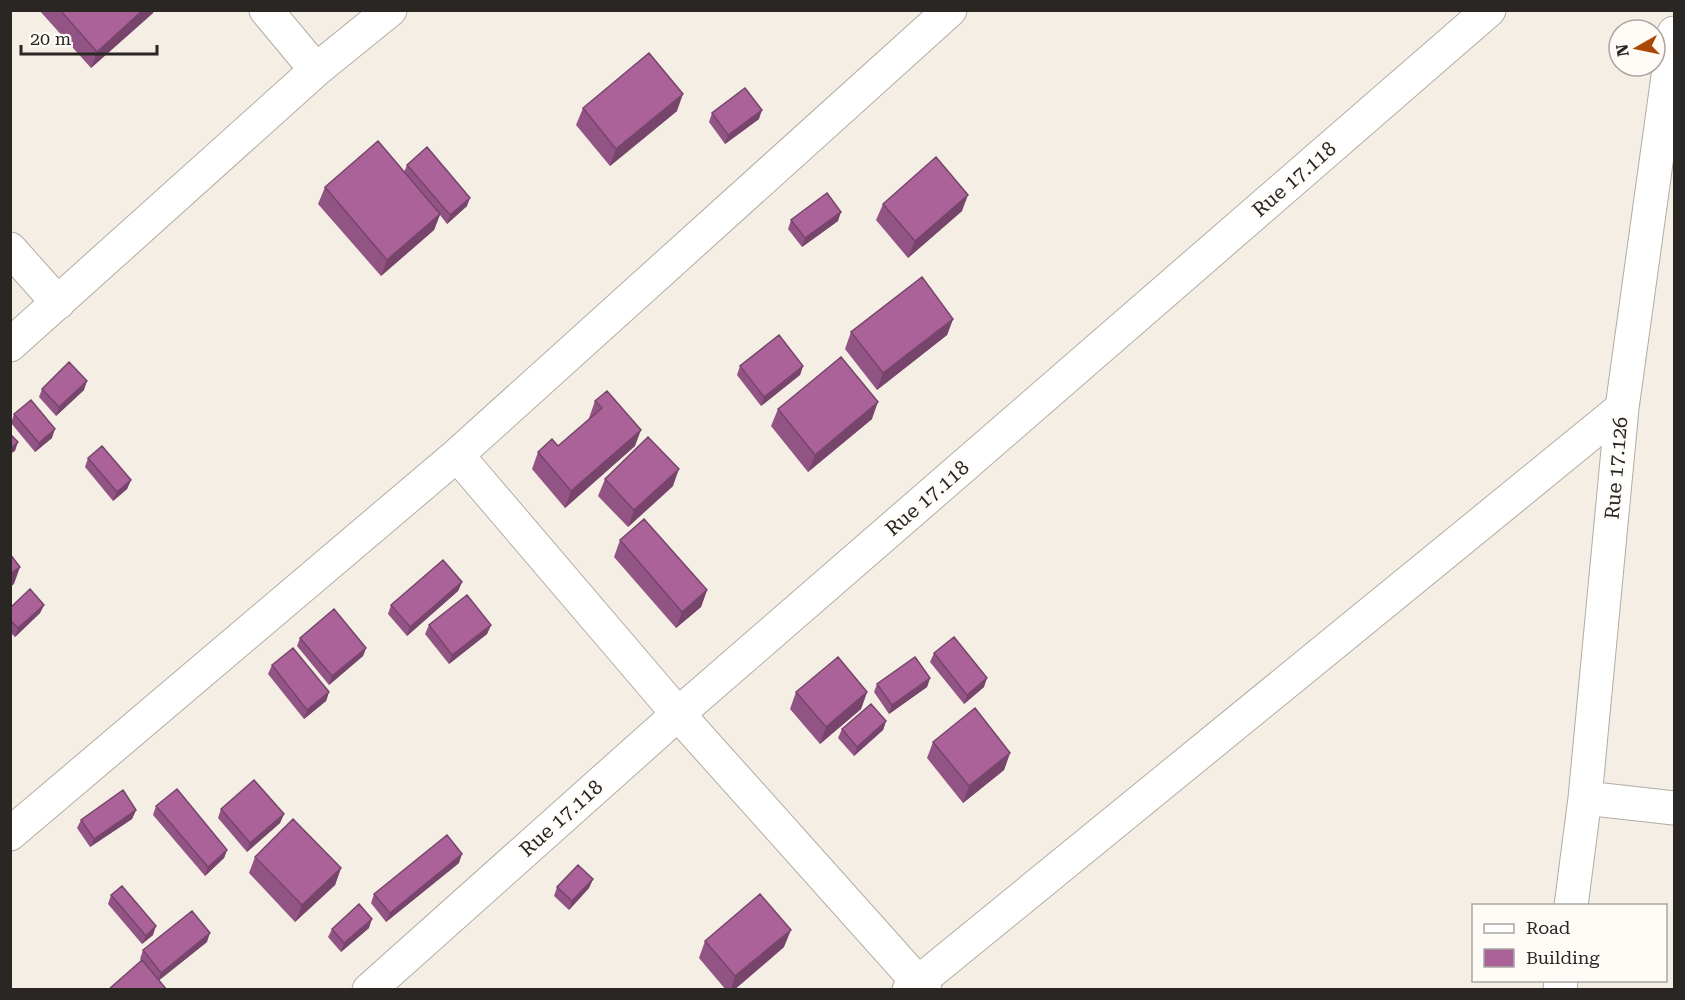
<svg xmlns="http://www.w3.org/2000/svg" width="1685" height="1000" font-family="'Roboto Serif',serif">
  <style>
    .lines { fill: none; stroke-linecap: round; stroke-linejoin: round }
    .street-casing { stroke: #b3aca3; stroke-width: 35 }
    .street { stroke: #fff; stroke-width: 33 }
    .wall { fill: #925484 }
    .shaded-wall { fill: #77456b }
    .building { fill: #aa6299; stroke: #77456b; stroke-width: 1.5 }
    .labels { text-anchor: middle; stroke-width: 4.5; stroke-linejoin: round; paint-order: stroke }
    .street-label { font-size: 20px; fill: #292623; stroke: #fffcf8 }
  </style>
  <rect width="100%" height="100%" fill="#f5eee5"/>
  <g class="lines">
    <defs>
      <path id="street" d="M266,10L316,70
        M10,249L58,303
        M10,345L316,70L390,10
        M457,455L678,714L925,990
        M1585,798L1674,808
        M10,834L457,455L950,10
        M1571,906L1585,798L1622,408L1674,33
        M369,990L678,714L1489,10
        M909,990L1622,408
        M1560,990L1561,980"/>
    </defs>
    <!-- street casing -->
    <use href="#street" class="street-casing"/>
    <!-- street -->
    <use href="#street" class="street"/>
  </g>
  <!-- wall -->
  <path class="wall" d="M39,10H154L153,13L91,68Z
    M583,108L677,111L610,166L576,125Z
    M712,113L759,119L725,144L709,122Z
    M407,165L467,206L447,224L440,215L434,230L381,276L318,204L325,187L404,172Z
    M883,204L962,211L908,258L876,220Z
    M791,220L838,221L802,247L788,229Z
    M953,319L947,335L877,390L845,349L851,332Z
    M740,366H803L800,375L761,406L737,375Z
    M42,389L84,390L56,416L39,397Z
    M595,401L635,446L565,508L532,469L538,452L558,446L590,418H589Z
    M778,409L872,419L808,472L771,426Z
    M14,414L52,438L35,452L11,423Z
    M88,458L131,480L127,489L113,501L85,467Z
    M605,479L673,486L628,527L598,496Z
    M620,540L707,590L701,607L676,628L614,557Z
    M462,582L458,591L407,636L388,614L391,605Z
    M44,605L40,613L15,637L10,632V608Z
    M429,625H491L487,634L449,664L425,634Z
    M300,638L366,648L363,656L329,685L297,646Z
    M934,653L984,687L964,704L930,662Z
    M272,665L329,692L326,701L304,719L268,674Z
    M930,678L927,687L889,714L874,692L877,684Z
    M796,692H867L861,709L820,744L790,709Z
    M886,721L883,730L854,756L838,738L842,729Z
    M933,742L1010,753L1004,770L963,803L927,758Z
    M156,806L227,850L224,858L205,876L153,815Z
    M221,809L284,814L280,823L247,852L218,818Z
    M136,810L132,819L90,847L77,828L81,820Z
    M255,857L341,868L335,885L295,922L249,873Z
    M459,863L386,922L371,903L374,894Z
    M593,879L589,888L569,910L554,896L557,887Z
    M111,895L153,935L142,944L108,904Z
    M369,928L341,952L328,937L332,929Z
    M705,941L784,947L734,990H726L699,958Z
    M207,942L159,980L140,959L143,950Z"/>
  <!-- shaded-wall -->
  <path class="shaded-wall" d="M143,10H154L153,13L91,68L97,52Z
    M683,94L677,111L610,166L616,149Z
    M762,110L759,119L725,144L728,135Z
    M968,195L962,211L908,258L915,241Z
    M470,198L467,206L447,224L450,215Z
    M841,212L838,221L802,247L805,238Z
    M440,214L434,230L381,276L387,260Z
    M953,319L947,335L877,390L883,373Z
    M803,366L800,375L761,406L764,397Z
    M87,381L84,390L56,416L59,407Z
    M878,402L872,419L808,472L815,455Z
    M55,429L52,438L35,452L39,443Z
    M641,430L635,446L565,508L571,491Z
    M18,442L15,451L10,454V449Z
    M679,469L673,486L628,527L634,510Z
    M131,480L127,489L113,501L117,492Z
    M20,567L14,584L10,587V574Z
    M462,582L458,591L407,636L410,627Z
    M707,590L701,607L676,628L682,612Z
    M44,605L40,613L15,637L18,628Z
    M491,625L487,634L449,664L452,655Z
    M366,648L363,656L329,685L332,676Z
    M930,678L927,687L889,714L892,705Z
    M987,678L984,687L964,704L967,695Z
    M329,692L326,701L304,719L307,710Z
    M867,692L861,709L820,744L826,727Z
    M886,721L883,730L854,756L857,747Z
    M1010,753L1004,770L963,803L969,786Z
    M136,810L132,819L90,847L94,839Z
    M284,814L280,823L247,852L250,843Z
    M227,850L224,858L205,876L208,867Z
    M462,854L459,863L386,922L390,913Z
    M341,868L335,885L295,922L302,905Z
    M593,879L589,888L569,910L572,901Z
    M372,919L369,928L341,952L344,943Z
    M156,926L153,935L142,944L146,936Z
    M791,930L784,947L734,990H731L735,976Z
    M210,933L207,942L157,982L161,973Z"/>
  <!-- building -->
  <path class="building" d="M60,10H143L97,52Z
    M649,53L683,94L616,149L583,108Z
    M745,88L762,110L728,135L712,113Z
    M378,141L440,214L387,260L325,187Z
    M427,147L470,198L450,215L407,165Z
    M936,157L968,195L915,241L883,204Z
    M827,193L841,212L805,238L791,220Z
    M922,277L953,319L883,373L851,332Z
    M779,335L803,366L764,397L740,366Z
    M841,357L878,402L815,455L778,409Z
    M69,362L87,381L59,407L42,389Z
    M607,391L641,430L571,491L538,452L552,439L558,446L602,408L595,401Z
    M31,400L55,429L39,443L14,414Z
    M10,434L18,442L10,449Z
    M648,437L679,469L634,510L605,479Z
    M102,446L131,480L117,492L88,458Z
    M644,519L707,590L682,612L620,540Z
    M10,554L20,567L10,574Z
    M443,560L462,582L410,627L391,605Z
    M30,589L44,605L18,628L10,620V608Z
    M467,595L491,625L452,655L429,625Z
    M334,609L366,648L332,676L300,638Z
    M954,637L987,678L967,695L934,653Z
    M293,648L329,692L307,710L272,665Z
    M838,657L867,692L826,727L796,692Z
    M915,657L930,678L892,705L877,684Z
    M871,704L886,721L857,747L842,729Z
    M975,708L1010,753L969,786L933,742Z
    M254,780L284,814L250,843L221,809Z
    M177,789L227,850L208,867L156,806Z
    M123,790L136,810L94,839L81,820Z
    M293,819L341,868L302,905L255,857Z
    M447,835L462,854L390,913L374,894Z
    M578,865L593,879L572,901L557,887Z
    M122,886L156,926L146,936L111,895Z
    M760,894L791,930L735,976L705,941Z
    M359,904L372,919L344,943L332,929Z
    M192,911L210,933L161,973L143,950Z
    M142,960L167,990H108Z"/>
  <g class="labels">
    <!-- street labels -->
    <g class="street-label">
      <text transform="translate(1294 179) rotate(-41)" y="7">Rue 17.118</text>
      <text transform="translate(1616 468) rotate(-85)" y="7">Rue 17.126</text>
      <text transform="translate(927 498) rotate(-41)" y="7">Rue 17.118</text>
      <text transform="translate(561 818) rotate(-42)" y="7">Rue 17.118</text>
    </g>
  </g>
  <!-- border -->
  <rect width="1685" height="1000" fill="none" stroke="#292623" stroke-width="24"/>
  <!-- legend -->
  <rect x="1472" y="904" width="195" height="78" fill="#fffcf8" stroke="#a9a6a3" stroke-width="1.5"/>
  <rect x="1484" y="924" width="30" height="9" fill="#ffffff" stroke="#a9a6a3" stroke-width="1.5"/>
  <text x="1526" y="934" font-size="18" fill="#292623">Road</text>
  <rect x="1484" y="949" width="30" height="18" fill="#aa6299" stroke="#a9a6a3" stroke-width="1.5"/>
  <text x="1526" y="964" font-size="18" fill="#292623">Building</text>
  <!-- north arrow -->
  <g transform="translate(1637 48) rotate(261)"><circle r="28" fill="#fffcf8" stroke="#a9a6a3" stroke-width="1.5"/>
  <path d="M0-4.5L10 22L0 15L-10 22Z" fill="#aa4906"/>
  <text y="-9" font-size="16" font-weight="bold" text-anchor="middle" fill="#292623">N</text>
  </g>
  <!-- scale -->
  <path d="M21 45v9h136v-9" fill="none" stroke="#292623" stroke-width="3"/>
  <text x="30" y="45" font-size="18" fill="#292623" stroke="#fffcf8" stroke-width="4.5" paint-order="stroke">20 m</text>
</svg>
